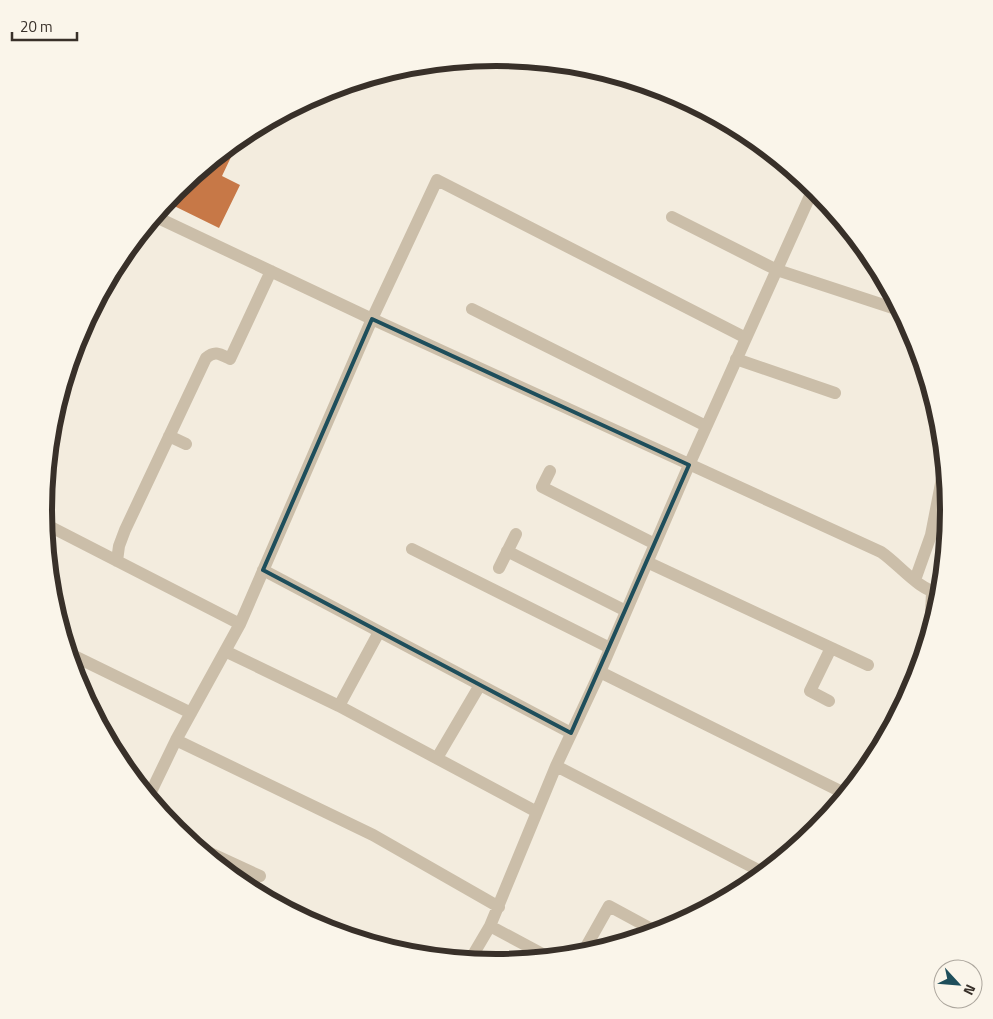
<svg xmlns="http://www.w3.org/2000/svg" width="993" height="1019" font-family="'Titillium Web',sans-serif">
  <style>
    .building { fill: #c77847 }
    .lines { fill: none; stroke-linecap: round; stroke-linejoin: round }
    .minor { stroke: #cbbea9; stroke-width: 12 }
    .marked { fill: none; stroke: #1e4e5b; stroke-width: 4; stroke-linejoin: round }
    .rim { fill: none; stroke: #383029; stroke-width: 6 }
  </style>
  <rect width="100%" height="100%" fill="#f3ecde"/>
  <!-- building -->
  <path class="building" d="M241,136L222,176L240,185L219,228L166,202L177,189Z"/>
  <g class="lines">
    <!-- minor -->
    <path class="minor" d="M154,216L372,319L881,552C900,565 918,590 941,594
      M672,217L777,270L902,311
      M472,309L706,426
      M736,359L835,393
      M169,436L186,444
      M550,471L542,487L655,544
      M45,524L240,624
      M412,549L610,648
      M507,551L626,611
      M117,561L119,546L125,530L206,358C215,350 220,354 230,359L271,271
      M647,562L868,665
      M499,568L516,534
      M263,570L571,733
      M915,580L931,535L945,463
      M930,633L932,593
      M225,651L339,706L537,812
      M70,654L191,713
      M600,672L846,794
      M829,701L810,691L831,648
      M339,706L379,632
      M176,740L373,835L499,907
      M437,758L480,685
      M556,766L764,873
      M149,796L176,740L240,624L372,319L437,180L746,338
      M197,847L260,876
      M490,926L548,957
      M582,954L609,906L657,932
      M470,960L490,926L556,766L600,672L689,465L814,187"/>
  </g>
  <!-- marked area -->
  <path class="marked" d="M372,319L689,465L571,733L263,570Z"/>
  <!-- crop -->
  <path d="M0 0H993V1019H0ZM52 510a444 444 0 1 1 888 0a444 444 0 1 1-888 0Z" fill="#faf5ea" fill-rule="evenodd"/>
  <path class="rim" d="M52 510a444 444 0 1 1 888 0a444 444 0 1 1-888 0Z"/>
  <!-- north arrow -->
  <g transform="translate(958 984) rotate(116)"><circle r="24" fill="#faf5ea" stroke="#aca69d"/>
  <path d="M0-4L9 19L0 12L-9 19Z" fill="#1e4e5b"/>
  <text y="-8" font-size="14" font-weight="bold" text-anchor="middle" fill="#383029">N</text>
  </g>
  <!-- scale -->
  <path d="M12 32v8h65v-8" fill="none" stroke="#383029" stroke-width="2.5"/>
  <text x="20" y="32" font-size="15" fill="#383029" stroke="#faf5ea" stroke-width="4" paint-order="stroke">20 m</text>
</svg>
